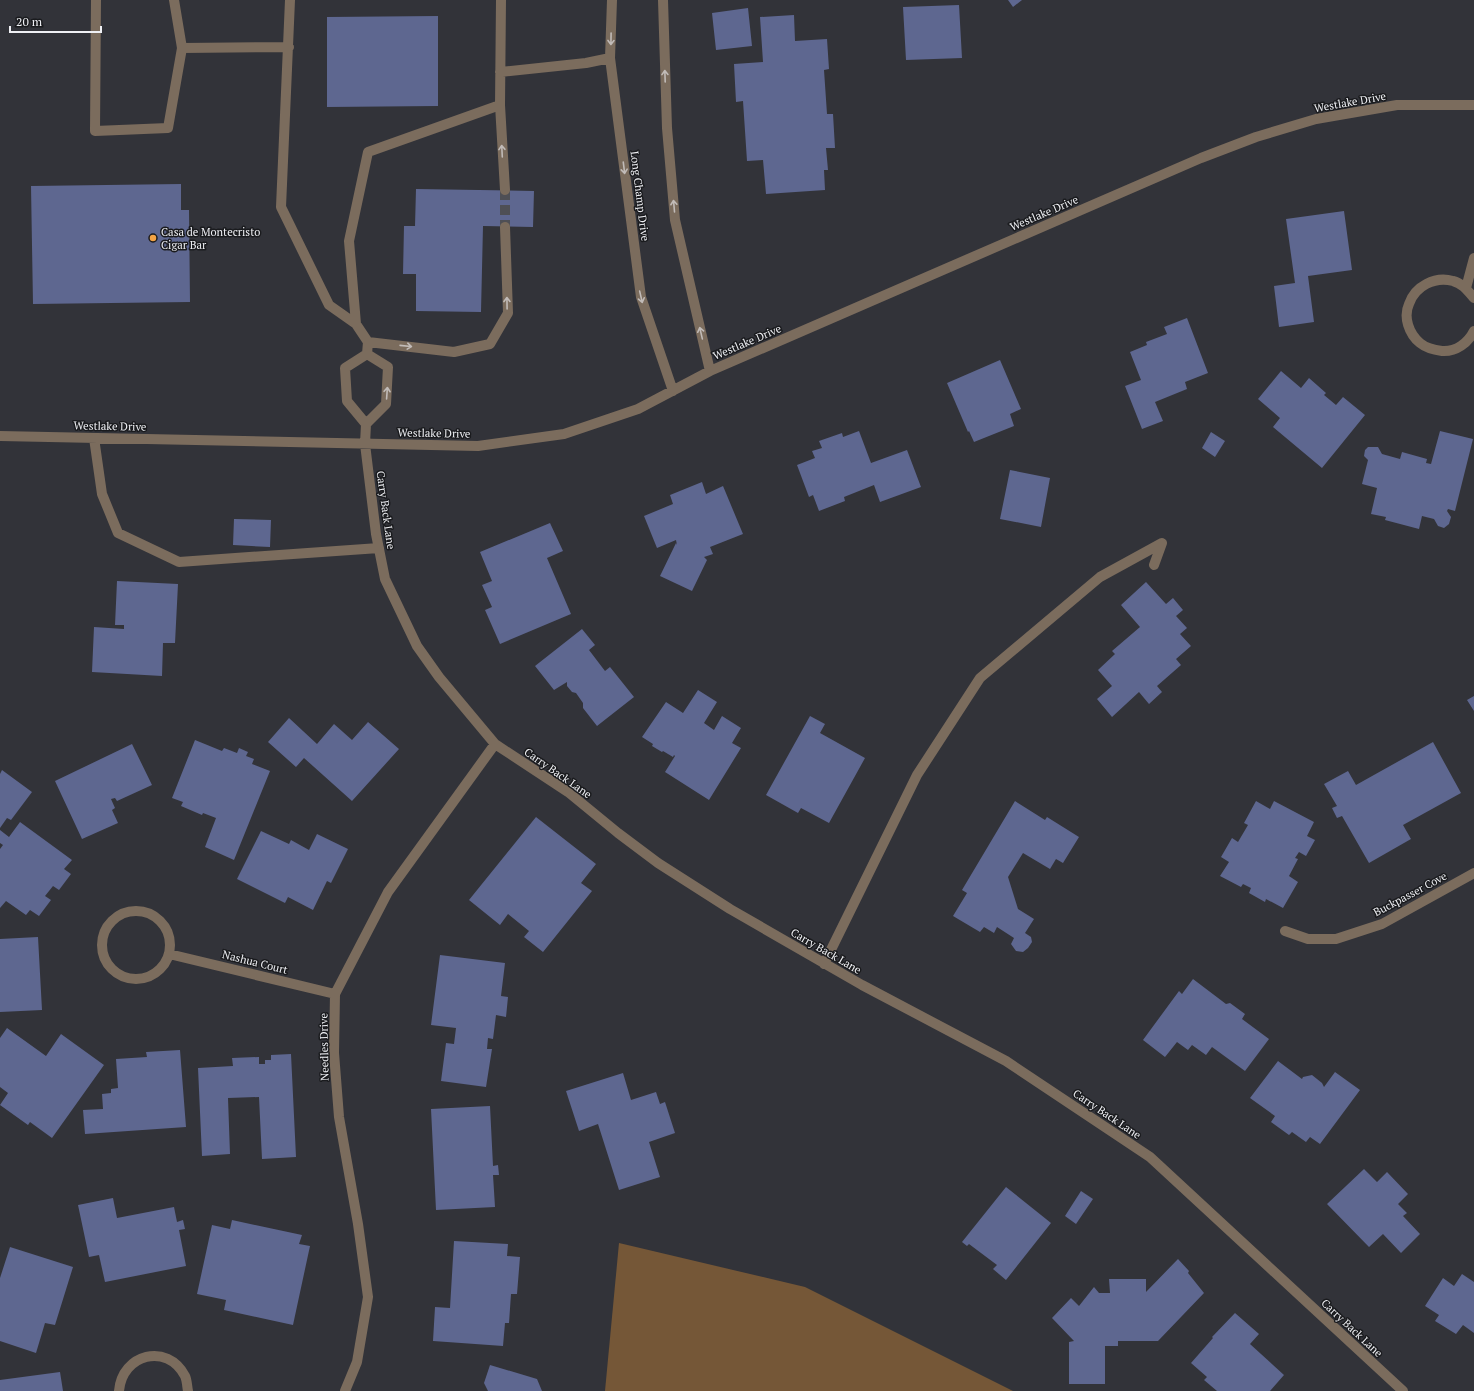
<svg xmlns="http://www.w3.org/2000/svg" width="1474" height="1391" font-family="'PT Serif',serif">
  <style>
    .green { fill: #755737 }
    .building { fill: #5e6790 }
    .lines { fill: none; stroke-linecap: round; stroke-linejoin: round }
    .minor-tunnel { stroke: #4e4f55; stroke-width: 10; stroke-dasharray: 10 5; stroke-linecap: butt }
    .minor { stroke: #7b6c5d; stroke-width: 10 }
    .oneway { stroke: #c1bbb8 }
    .poi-dot { fill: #f4a344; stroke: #1a1b1e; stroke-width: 1.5 }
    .labels { text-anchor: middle; stroke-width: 3; stroke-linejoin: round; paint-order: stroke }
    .street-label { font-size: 11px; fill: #eff0f4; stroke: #1a1b1e }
    .poi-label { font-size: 11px; fill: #eff0f4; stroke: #1a1b1e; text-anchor: start }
  </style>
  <rect width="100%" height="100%" fill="#323339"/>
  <!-- green -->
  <path class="green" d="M619,1243L805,1287L1013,1391H605Z"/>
  <!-- building -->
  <path class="building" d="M1008,0H1022L1013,7Z
    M959,5L962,58L906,60L903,7Z
    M748,8L752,46L716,50L712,13Z
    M794,15L795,41L827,39L829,69L824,70L827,114H833L835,148H826L828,170H824L825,190L766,194L763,160L747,161L743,101L736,102L734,64L763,62L760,17Z
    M438,16V106L327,107V17Z
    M181,184V210H189L190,302L33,304L31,186Z
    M416,189L534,191L533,227L483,226L481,312L416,311V274H403L404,226H415Z
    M1344,211L1352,270L1308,276L1314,322L1279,327L1274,286L1295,283L1286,219Z
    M1187,318L1208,373L1185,382L1187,389L1155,402L1163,421L1142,429L1125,386L1141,380L1130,352L1147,345L1146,342L1167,334L1164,327Z
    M1000,360L1021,409L1010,414L1014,426L974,442L969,431L968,432L947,383Z
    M1281,371L1301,388L1309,378L1326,393L1324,395L1336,405L1343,397L1365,415L1322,468L1273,427L1280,418L1258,399Z
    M859,431L871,463L907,450L921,487L880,502L874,485L844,497L845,501L819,511L813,495L809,497L797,465L815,458L812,451L822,448L819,441L842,433L843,437Z
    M1440,431L1473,439L1455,511L1448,509L1447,511L1451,517L1449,524L1444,528L1438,526L1434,519L1422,516L1419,529L1385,520L1386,517L1371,514L1377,488L1362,484L1368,460L1364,456L1365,450L1368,447H1378L1382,454L1400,459L1402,452L1427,459L1426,463L1431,464Z
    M1211,432L1225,441L1215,457L1202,448Z
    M1010,470L1050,478L1041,527L1000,519Z
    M702,482L706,494L723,486L743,534L710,547L713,554L704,557L707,560L692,591L660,576L676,543L677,545L676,540L657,548L644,516L673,504L670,495Z
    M234,519L271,520L270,547L233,545Z
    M550,523L563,551L547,558L571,614L500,644L485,610L492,607L482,585L492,581L480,552Z
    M117,581L178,584L175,643H163L162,676L92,672L94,627L124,629V625H115Z
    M1146,582L1166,604L1173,598L1183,610L1176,616L1187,628L1180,634L1191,646L1176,659L1181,665L1157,686L1162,692L1149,704L1139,692L1112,717L1097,699L1112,686L1098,670L1115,654L1112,651L1140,627L1121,605Z
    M582,629L595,645L589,650L605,671L610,667L634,697L597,726L583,708V703L576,693L572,692L567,686V682L554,690L535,666Z
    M698,690L717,702L704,723L714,730L722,716L741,728L732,743L741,748L709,800L665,772L675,756L674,755L673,757L663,751L662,752L652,746L653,744L642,737L666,702L683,713Z
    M1474,696V711L1467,700Z
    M810,716L825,724L820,733L865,758L829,823L801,808L798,813L766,795Z
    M289,718L317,744L334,724L352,740L368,722L399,749L352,801L304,758L296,767L268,742Z
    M195,740L222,751L224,748L237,753L239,748L248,752L246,756L254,759L252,764L270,771L234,860L205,847L216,818L203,813L202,815L181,806L183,802L172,798Z
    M1433,742L1461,793L1403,825L1411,839L1369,863L1342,816L1337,818L1332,808L1337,806L1324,784L1348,771L1356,785Z
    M132,744L152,785L117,801L115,798L111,799L115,808L112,810L118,823L82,839L55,781Z
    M2,770L32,792L11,820L7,818L0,828V774Z
    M1015,801L1045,820L1047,817L1079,837L1063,863L1056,859L1050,869L1023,853L1008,877L1018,909L1034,919L1025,933L1031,937L1032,942L1028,948L1023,952L1016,951L1011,944L1014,938L997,927L994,933L984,927L980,932L953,916L967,893L962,890Z
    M1256,801L1270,809L1274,801L1314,822L1307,836L1315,840L1306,856L1299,852L1295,858L1298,859L1289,876L1298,882L1283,908L1266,899L1265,902L1249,893L1251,888L1243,884L1241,887L1220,876L1229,862L1221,857L1232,838L1238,842L1248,825L1244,823Z
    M536,817L596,864L581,883L592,891L543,952L524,937L529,931L508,914L500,925L469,900Z
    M20,822L72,860L64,869L71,874L59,890L53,886L45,896L51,900L39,916L30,910L26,915L6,901L0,908V849L3,845L0,843V830L9,837Z
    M261,831L289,844L291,840L309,850L317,834L348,849L331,883L327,881L313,910L288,897L285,903L237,879Z
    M38,937L42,1010L0,1012V939Z
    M440,955L505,963L501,996L508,997L506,1017L496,1015L493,1039L488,1038L487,1049H492L486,1087L441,1081L446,1043L454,1044L456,1028L431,1025Z
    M1193,979L1226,1004L1230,1003L1245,1014L1242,1019L1269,1039L1245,1071L1212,1047L1206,1055L1192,1045L1188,1050L1177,1042L1165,1057L1143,1040L1179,991L1182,994Z
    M7,1028L46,1056L61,1034L104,1065L52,1138L30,1122L28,1125L0,1105L8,1093L0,1087V1038Z
    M180,1050L186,1127L85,1134L83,1110L103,1109L102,1094L111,1093V1089L118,1088L116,1059L147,1057L146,1052Z
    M291,1054L296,1157L262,1159L259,1097L228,1098L230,1154L202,1156L198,1068L233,1066L232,1058L259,1057V1064H265V1060H271V1055Z
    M1278,1061L1302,1079L1303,1077L1312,1075L1322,1083L1324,1087L1335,1072L1360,1090L1320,1144L1310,1137L1306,1142L1292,1132L1289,1135L1271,1122L1275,1116L1250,1098Z
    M623,1073L631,1100L656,1092L660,1104L665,1102L675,1133L649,1142L660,1177L619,1190L598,1124L579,1131L566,1091Z
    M490,1106L493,1166L498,1165L499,1175H493L495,1207L436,1210L431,1109Z
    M1364,1169L1377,1182L1387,1172L1408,1194L1398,1204L1407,1213L1403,1216L1420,1234L1401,1253L1383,1234L1369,1247L1327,1204Z
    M1006,1187L1051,1223L1006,1280L993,1269L997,1265L969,1244L967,1246L962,1242Z
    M1081,1191L1093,1199L1076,1224L1065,1216Z
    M113,1198L117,1218L174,1207L177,1222L183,1220L185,1229L179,1230L186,1266L105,1282L99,1255L89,1257L78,1205Z
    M232,1220L302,1235L299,1244L310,1246L293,1325L224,1310L226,1300L197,1294L212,1225L230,1229Z
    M454,1241L508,1244L507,1256L520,1257L517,1294H511L509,1323H505L503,1346L433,1341L435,1307L450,1308Z
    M10,1247L73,1267L55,1325L45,1323L36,1353L0,1341V1278Z
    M1178,1259L1189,1271L1188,1273L1204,1293L1158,1341H1118V1346H1105V1384H1069V1342L1074,1341L1052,1318L1071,1298L1079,1306L1094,1287L1099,1293H1110L1109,1279H1146V1292Z
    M1462,1274L1474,1282V1333L1463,1325L1456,1334L1435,1321L1439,1315L1425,1306L1443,1278L1454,1286Z
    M1235,1313L1259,1334L1250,1344L1284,1375L1270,1391H1217L1204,1380L1207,1377L1191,1363L1213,1338L1212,1337Z
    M490,1365L537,1379L542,1391H488L484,1383Z
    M60,1372L63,1391H0V1380Z"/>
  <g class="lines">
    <!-- minor-tunnel -->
    <path class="minor-tunnel" d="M505,190V227"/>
    <!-- minor -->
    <path class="minor" d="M96,0L95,131L168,128L182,48L289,47
      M174,0L182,48
      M290,0L281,207L329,305L356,324L368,342L367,354
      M612,0L610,58L641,297L673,391
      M663,0L667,128L675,220L710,371
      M500,72L586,63L610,58
      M500,105L505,190
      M1466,288L1474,258
      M1474,298C1468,291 1462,283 1453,281C1435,276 1415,286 1409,304C1403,317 1409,334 1420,343C1426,348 1434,350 1442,351C1456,352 1468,343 1474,331
      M356,324L349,241L368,152L500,105L501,0
      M368,342L454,352L490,344L508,313L505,227
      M367,354L388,367L386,404L366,424L365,444L376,534L385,579L417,646L439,677L495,744L568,792L618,833L658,863L730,909L862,985L1006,1061L1150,1157L1403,1391
      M366,424L347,401L345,368L367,354
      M0,436L478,446L564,434L638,409L710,371L1201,158L1256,137L1316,119L1397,105H1474
      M94,438L102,494L118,533L179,562L379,548
      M102 945a34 34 0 1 1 68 0a34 34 0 1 1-68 0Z
      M1285,931L1308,939H1336L1382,924L1474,873
      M169,954L335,994
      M824,964L917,775L980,678L1100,577L1162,543L1154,565
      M119,1391C122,1354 167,1342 185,1376C187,1380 187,1386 188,1391
      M345,1391L357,1362L368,1297L358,1224L339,1117L334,1053L335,994L388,892L495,744"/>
  </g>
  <!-- one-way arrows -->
  <defs><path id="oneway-shaft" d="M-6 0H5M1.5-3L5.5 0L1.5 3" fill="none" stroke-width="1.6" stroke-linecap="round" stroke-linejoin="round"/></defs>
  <g class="oneway">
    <use href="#oneway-shaft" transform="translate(611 39) rotate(91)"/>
    <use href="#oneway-shaft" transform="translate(665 76) rotate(-92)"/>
    <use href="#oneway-shaft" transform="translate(502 151) rotate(-93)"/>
    <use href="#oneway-shaft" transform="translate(624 168) rotate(83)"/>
    <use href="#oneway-shaft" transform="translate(674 206) rotate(-95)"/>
    <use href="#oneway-shaft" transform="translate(641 297) rotate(77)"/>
    <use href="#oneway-shaft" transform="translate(507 303) rotate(-91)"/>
    <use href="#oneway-shaft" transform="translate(701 333) rotate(-103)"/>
    <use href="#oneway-shaft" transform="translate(406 346) rotate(6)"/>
    <use href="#oneway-shaft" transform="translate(387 393) rotate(-86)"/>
  </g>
  <!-- markers -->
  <circle class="poi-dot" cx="153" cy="238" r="4"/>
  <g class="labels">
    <!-- street labels -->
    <g class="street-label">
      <text transform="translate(1350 102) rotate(-10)" y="4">Westlake Drive</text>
      <text transform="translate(640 196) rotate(83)" y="4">Long Champ Drive</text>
      <text transform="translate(1044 213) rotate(-23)" y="4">Westlake Drive</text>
      <text transform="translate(747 342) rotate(-23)" y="4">Westlake Drive</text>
      <text transform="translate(110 426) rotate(1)" y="4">Westlake Drive</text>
      <text transform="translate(434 433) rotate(1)" y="4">Westlake Drive</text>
      <text transform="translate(386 510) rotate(82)" y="4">Carry Back Lane</text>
      <text transform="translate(558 773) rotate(35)" y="4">Carry Back Lane</text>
      <text transform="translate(1410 894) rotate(-28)" y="4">Buckpasser Cove</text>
      <text transform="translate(826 951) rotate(30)" y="4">Carry Back Lane</text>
      <text transform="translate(255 962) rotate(14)" y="4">Nashua Court</text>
      <text transform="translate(324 1047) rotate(-91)" y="4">Needles Drive</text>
      <text transform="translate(1107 1114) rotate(34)" y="4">Carry Back Lane</text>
      <text transform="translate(1352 1328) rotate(43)" y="4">Carry Back Lane</text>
    </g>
    <!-- poi labels -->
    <g class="poi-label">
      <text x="161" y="236">Casa de Montecristo<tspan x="161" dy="13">Cigar Bar</tspan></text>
    </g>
  </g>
  <!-- scale -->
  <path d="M10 26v6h91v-6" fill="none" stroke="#eff0f4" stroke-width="2"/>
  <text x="16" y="26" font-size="12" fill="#eff0f4" stroke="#1a1b1e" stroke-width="3" paint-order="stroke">20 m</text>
</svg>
